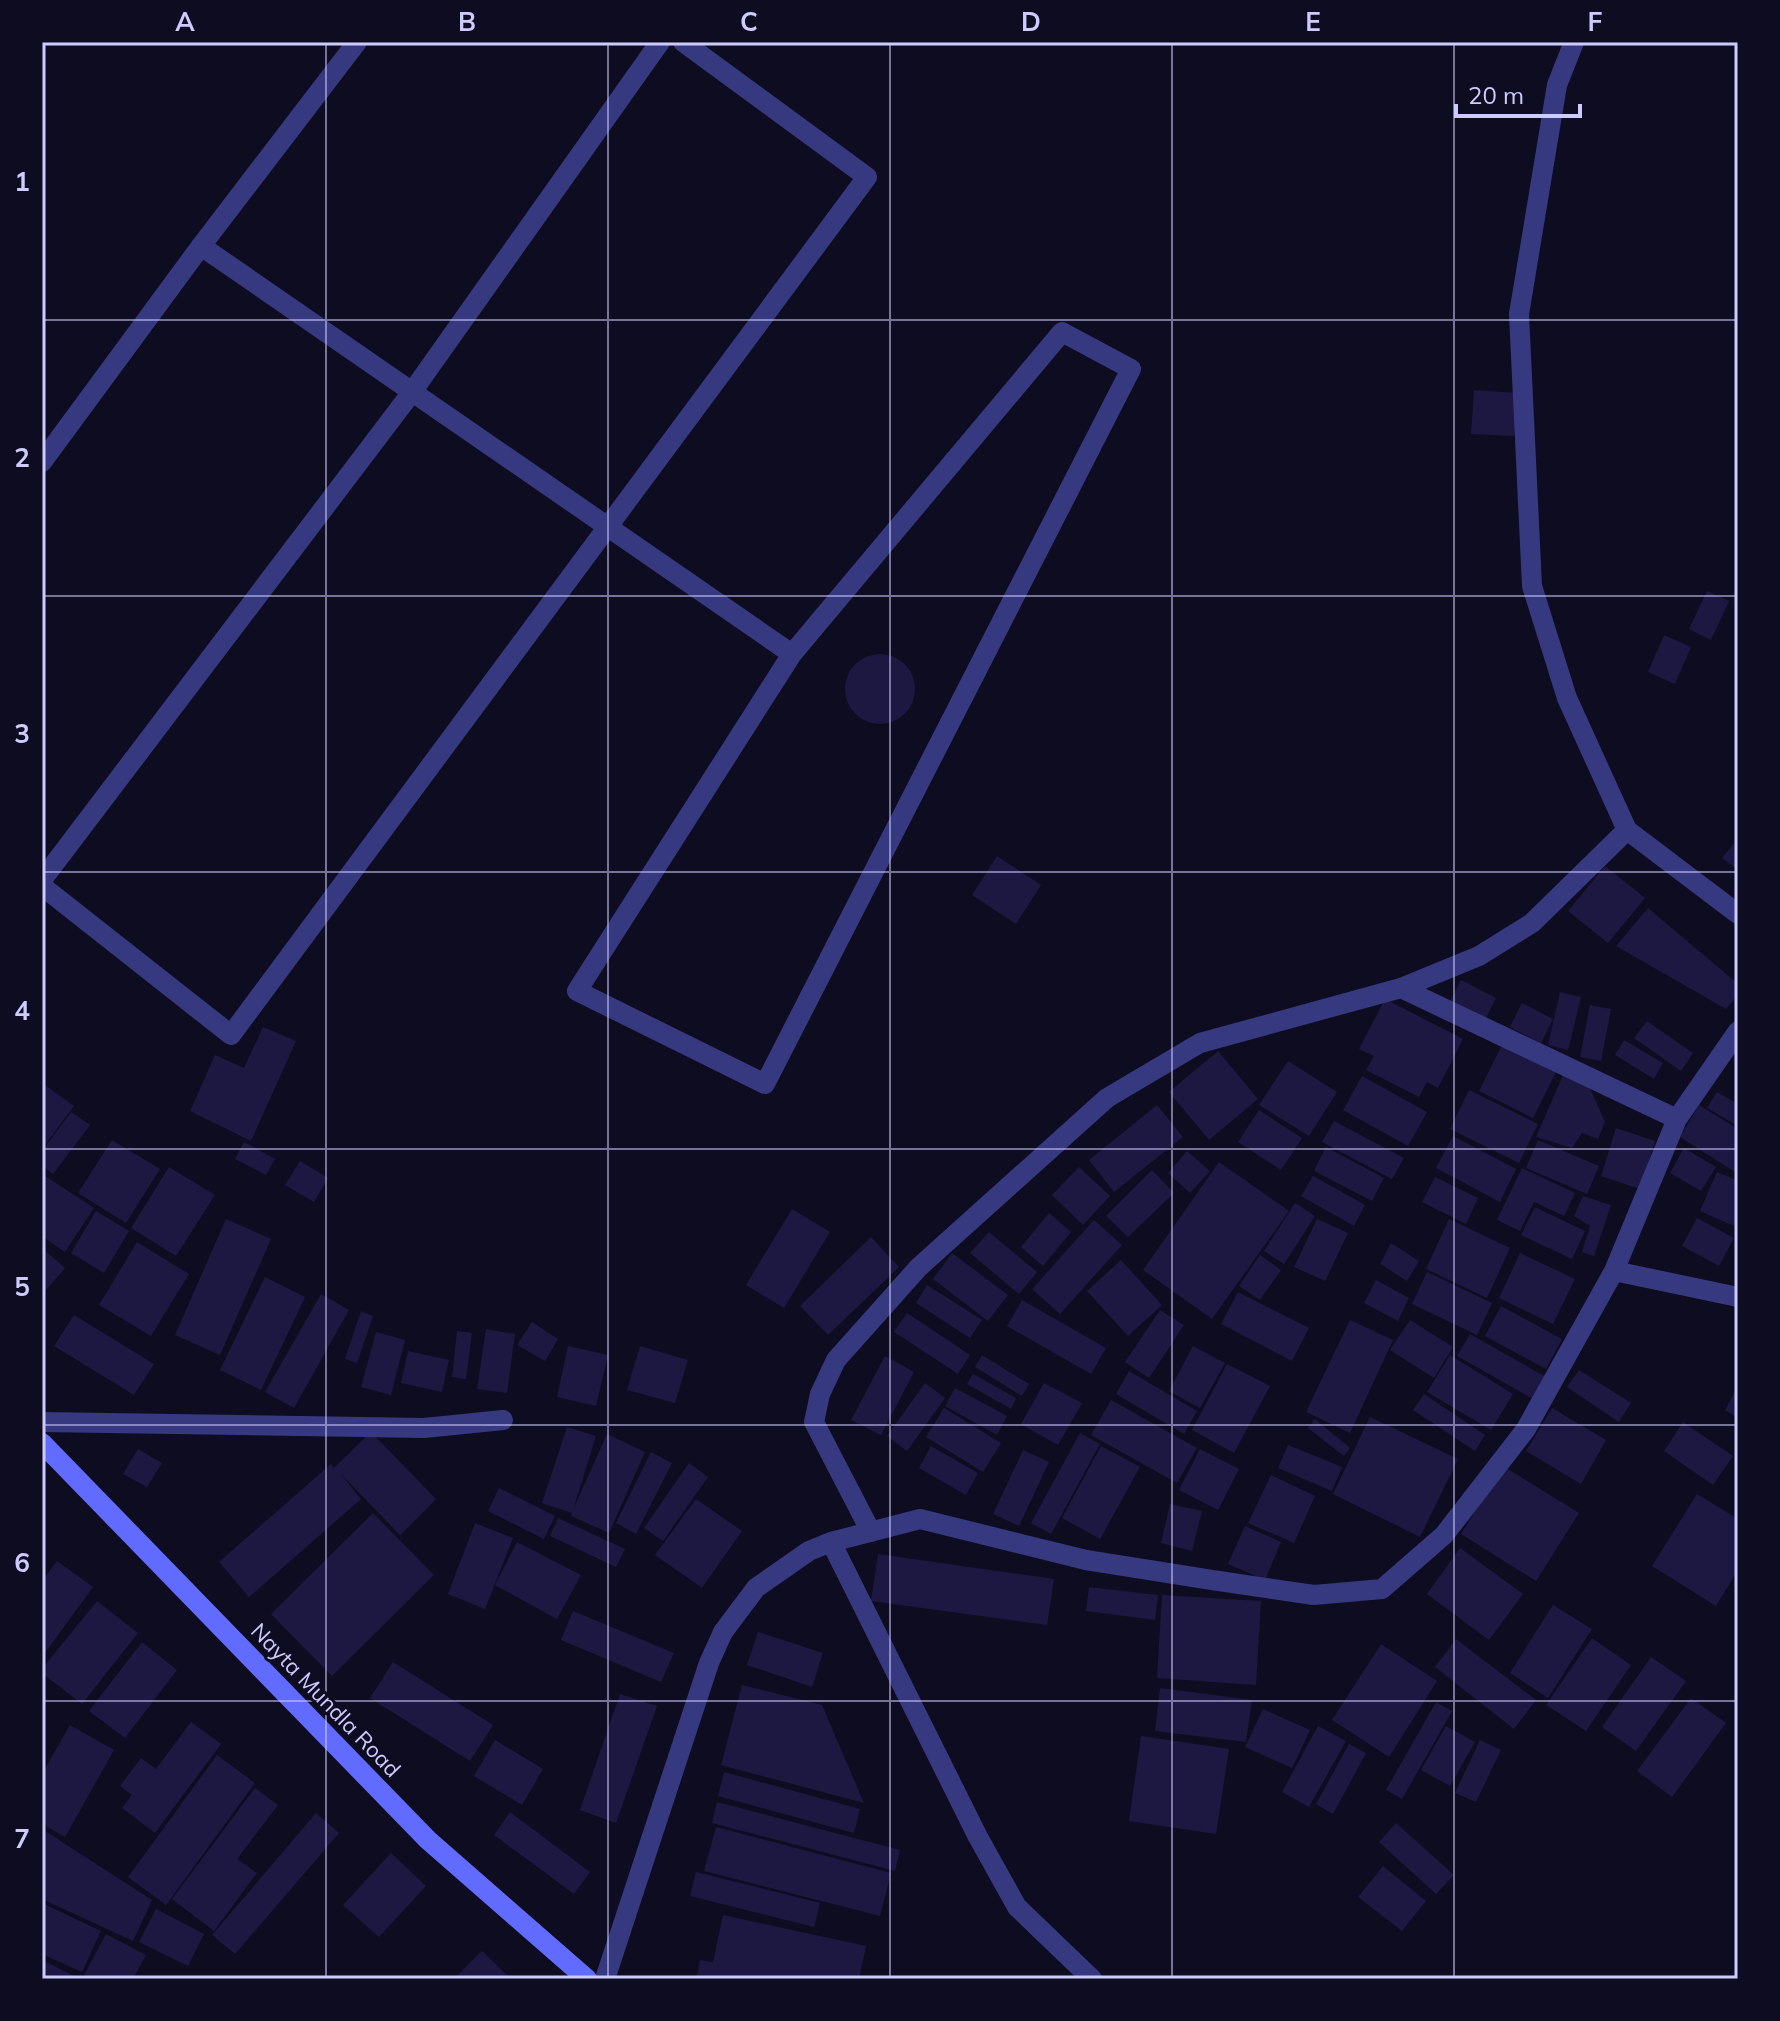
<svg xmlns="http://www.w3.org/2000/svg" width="1780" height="2021" font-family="Mulish,sans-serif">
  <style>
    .building { fill: #1d1841 }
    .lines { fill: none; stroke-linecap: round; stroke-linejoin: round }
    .street { stroke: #363980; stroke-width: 20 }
    .secondary { stroke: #626bff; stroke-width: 20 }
    .grid { fill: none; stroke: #cdcbff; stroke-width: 2; stroke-opacity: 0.55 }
    .labels { text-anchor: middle; stroke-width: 6; stroke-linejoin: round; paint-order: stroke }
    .street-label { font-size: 22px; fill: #cdcbff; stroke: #0e0c20 }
    .neatline { fill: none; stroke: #cdcbff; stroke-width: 3 }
    .grid-label { font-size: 26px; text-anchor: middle; font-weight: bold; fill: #cdcbff }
  </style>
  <rect width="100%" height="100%" fill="#0e0c20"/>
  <!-- building -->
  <path class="building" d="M1474,390L1517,393L1514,436L1471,434Z
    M1707,591L1729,601L1711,640L1689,629Z
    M1664,635L1691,647L1675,684L1648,672Z
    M845 689a35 35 0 1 1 70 0a35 35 0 1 1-70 0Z
    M1738,839V870L1722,858Z
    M997,856L1041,885L1016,924L972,895Z
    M1605,866L1645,898L1608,943L1568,911Z
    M1648,908L1738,984V995L1726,1009L1616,946Z
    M1461,980L1496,998L1485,1020L1450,1002Z
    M1560,992L1581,997L1568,1050L1548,1045Z
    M1385,999L1463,1039L1438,1088L1427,1082L1419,1097L1366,1070L1374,1056L1359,1049Z
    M1522,1003L1553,1019L1541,1043L1510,1027Z
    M1590,1005L1611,1009L1601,1061L1580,1057Z
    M1647,1021L1693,1053L1681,1071L1634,1038Z
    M263,1027L296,1041L251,1141L190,1111L215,1055L244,1068Z
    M1624,1040L1663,1063L1654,1079L1615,1055Z
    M1504,1041L1558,1068L1533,1118L1479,1091Z
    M1218,1051L1258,1099L1209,1140L1169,1092Z
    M1288,1061L1337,1092L1309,1136L1259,1105Z
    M1563,1075L1590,1088L1605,1122L1598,1139L1582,1133L1572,1148L1536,1137Z
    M1362,1076L1427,1112L1408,1146L1343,1110Z
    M42,1083L74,1106L42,1149Z
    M1469,1090L1538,1124L1519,1163L1450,1129Z
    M1717,1092L1738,1104V1126L1707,1108Z
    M1157,1105L1183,1137L1114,1192L1089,1160Z
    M1699,1105L1738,1129V1174L1680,1137Z
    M1259,1110L1302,1138L1281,1170L1238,1142Z
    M71,1112L90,1125L53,1174L42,1166V1151Z
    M1334,1121L1404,1158L1392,1179L1322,1142Z
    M1616,1128L1655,1141L1640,1189L1601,1176Z
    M1453,1136L1516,1169L1500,1202L1436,1168Z
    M112,1140L160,1169L126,1223L78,1193Z
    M1538,1140L1599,1166L1587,1194L1526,1168Z
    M244,1142L275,1159L266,1175L235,1159Z
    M1326,1147L1384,1178L1372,1201L1314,1171Z
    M1684,1148L1716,1167L1701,1191L1670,1173Z
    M1187,1151L1210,1171L1190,1193L1168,1173Z
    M300,1161L328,1178L314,1202L285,1185Z
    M1219,1162L1289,1211L1212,1319L1143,1270Z
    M169,1167L215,1195L176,1256L131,1228Z
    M1079,1167L1110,1196L1083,1225L1052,1195Z
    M1522,1168L1575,1193L1564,1216L1534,1202L1520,1231L1497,1220Z
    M1152,1170L1174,1193L1128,1237L1106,1216Z
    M1717,1172L1738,1181V1216L1734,1226L1700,1211Z
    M42,1174L94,1208L65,1252L42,1236Z
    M1313,1176L1365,1205L1354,1226L1301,1196Z
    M1435,1177L1478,1198L1466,1224L1422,1202Z
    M1583,1196L1611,1205L1594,1256L1582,1252L1590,1226L1574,1216Z
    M1295,1203L1315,1216L1284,1264L1264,1251Z
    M1535,1207L1585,1231L1572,1259L1521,1235Z
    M792,1209L830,1232L784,1308L746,1285Z
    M96,1211L129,1231L104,1273L71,1253Z
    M1049,1213L1071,1232L1043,1266L1021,1247Z
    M1697,1218L1734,1238L1719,1266L1682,1246Z
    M226,1219L271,1239L220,1355L175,1335Z
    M1317,1219L1348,1233L1325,1281L1294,1267Z
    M1449,1219L1510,1248L1487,1298L1426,1269Z
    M1094,1220L1122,1245L1060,1314L1032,1289Z
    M989,1232L1037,1272L1019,1294L970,1253Z
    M871,1237L899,1267L828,1335L800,1306Z
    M137,1242L189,1274L151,1336L99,1305Z
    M1391,1243L1419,1261L1407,1281L1380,1264Z
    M42,1248L65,1268L42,1295Z
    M952,1253L1008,1295L988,1321L933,1279Z
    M1520,1253L1575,1279L1553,1324L1499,1298Z
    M1260,1255L1281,1270L1260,1300L1239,1286Z
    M1121,1260L1162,1305L1128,1336L1087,1291Z
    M1427,1272L1492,1303L1477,1335L1412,1304Z
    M265,1277L305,1297L261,1390L220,1370Z
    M1376,1280L1409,1298L1398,1321L1364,1303Z
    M927,1285L982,1320L970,1338L916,1303Z
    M1238,1292L1309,1328L1292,1361L1221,1324Z
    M321,1294L349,1310L294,1408L265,1392Z
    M1022,1300L1106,1348L1091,1374L1007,1326Z
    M1501,1306L1562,1339L1546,1369L1485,1336Z
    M1160,1310L1184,1325L1149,1378L1125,1362Z
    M361,1311L373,1316L357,1363L345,1359Z
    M907,1313L970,1355L958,1374L894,1332Z
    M74,1315L154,1364L134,1395L54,1346Z
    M1350,1320L1393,1340L1350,1433L1306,1412Z
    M1410,1320L1453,1347L1434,1378L1390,1350Z
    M532,1322L558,1339L545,1361L517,1345Z
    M486,1329L515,1334L507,1393L477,1389Z
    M457,1331L472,1333L466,1379L452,1377Z
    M376,1332L405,1340L391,1395L361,1387Z
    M1470,1334L1546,1377L1533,1399L1457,1356Z
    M568,1346L608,1355L596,1406L557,1397Z
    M640,1346L688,1360L675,1403L627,1390Z
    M1193,1346L1225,1363L1200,1408L1169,1391Z
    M408,1351L449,1360L442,1392L401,1383Z
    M982,1355L1029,1384L1022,1396L975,1367Z
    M1450,1355L1513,1394L1491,1430L1427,1392Z
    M885,1356L914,1372L881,1435L851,1420Z
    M1227,1364L1270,1386L1234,1453L1192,1430Z
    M1579,1370L1631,1403L1619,1422L1567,1387Z
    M1129,1371L1197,1411L1184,1434L1116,1394Z
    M973,1374L1016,1398L1011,1409L967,1384Z
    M925,1383L945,1398L907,1451L887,1436Z
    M1044,1383L1082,1403L1058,1445L1021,1424Z
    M1738,1386V1418L1725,1410Z
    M955,1388L1007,1416L997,1435L945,1406Z
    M1424,1394L1485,1435L1475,1451L1413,1410Z
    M1111,1400L1197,1448L1177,1483L1091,1435Z
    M944,1408L1001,1443L983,1472L926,1437Z
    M1552,1408L1606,1440L1581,1484L1526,1451Z
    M1370,1417L1458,1459L1420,1537L1333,1494Z
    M1315,1419L1350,1448L1344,1456L1308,1428Z
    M1683,1422L1733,1456L1713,1485L1664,1451Z
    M567,1427L596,1436L573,1510L607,1434L645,1452L609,1533L571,1516L572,1513L542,1503Z
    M371,1432L436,1499L400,1535L340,1473L361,1499L249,1597L219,1562L331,1464L334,1468Z
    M1080,1433L1100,1444L1051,1534L1031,1523Z
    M1288,1445L1342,1467L1332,1491L1278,1468Z
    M931,1446L978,1473L966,1495L919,1468Z
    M1101,1446L1140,1467L1100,1539L1062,1518Z
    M138,1449L162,1463L147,1487L123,1474Z
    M1200,1449L1239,1469L1218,1510L1179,1490Z
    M1023,1450L1049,1462L1019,1526L993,1514Z
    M651,1452L672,1463L636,1534L616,1523Z
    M689,1463L708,1477L663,1541L644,1528Z
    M1503,1466L1579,1513L1536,1581L1461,1534Z
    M1271,1475L1315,1496L1294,1543L1248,1523Z
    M499,1488L555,1516L544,1539L488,1511Z
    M1697,1494L1738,1519V1570L1716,1606L1652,1566Z
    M696,1499L742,1531L702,1588L655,1555Z
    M1170,1504L1202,1511L1192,1551L1161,1543Z
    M373,1513L434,1575L332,1676L271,1614Z
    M558,1518L625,1549L616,1567L550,1536Z
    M475,1523L513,1538L485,1609L448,1594Z
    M1245,1526L1281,1542L1265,1580L1228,1564Z
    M517,1542L581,1575L557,1619L495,1585Z
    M1460,1548L1523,1594L1489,1640L1427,1594Z
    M878,1554L1054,1579L1047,1625L871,1601Z
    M57,1561L93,1587L42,1657V1581Z
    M1089,1587L1158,1595L1155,1620L1086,1611Z
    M1162,1595L1261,1601L1256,1685L1157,1678Z
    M97,1601L138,1633L82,1704L42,1673V1669Z
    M1553,1605L1592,1629L1548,1698L1510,1673Z
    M573,1611L674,1653L661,1682L561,1640Z
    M758,1632L823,1653L812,1687L747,1665Z
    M1592,1638L1631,1665L1586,1731L1546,1705Z
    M1456,1639L1536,1700L1514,1729L1435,1667Z
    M142,1642L177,1670L125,1738L89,1711Z
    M1381,1644L1437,1681L1389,1757L1332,1720Z
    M1651,1657L1686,1681L1636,1751L1602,1727Z
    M393,1662L493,1725L470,1761L370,1698Z
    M742,1685L822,1705L864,1803L721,1765Z
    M1160,1688L1252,1700L1246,1742L1155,1731Z
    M620,1694L657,1706L616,1823L580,1810Z
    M1691,1698L1726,1723L1672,1797L1637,1771Z
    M1436,1702L1452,1711L1402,1799L1386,1790Z
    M1263,1709L1310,1730L1292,1768L1245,1747Z
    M191,1722L221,1744L155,1833L122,1808L132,1795L120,1786L141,1758L156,1769Z
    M70,1725L114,1750L65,1837L42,1824V1774Z
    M1318,1726L1346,1741L1309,1807L1282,1792Z
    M1446,1726L1475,1742L1450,1786L1421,1770Z
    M1141,1736L1229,1749L1216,1834L1129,1821Z
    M495,1740L543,1769L522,1805L474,1776Z
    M1480,1740L1501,1750L1476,1802L1455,1793Z
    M1349,1744L1366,1753L1333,1814L1316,1804Z
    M217,1755L255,1783L166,1905L128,1877Z
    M724,1772L860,1809L854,1833L718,1796Z
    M255,1788L278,1805L237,1859L257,1873L214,1931L172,1899Z
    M717,1802L900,1850L895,1871L712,1823Z
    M510,1812L590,1872L574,1894L494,1835Z
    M316,1813L339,1833L235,1954L212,1935Z
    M1396,1823L1454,1875L1436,1894L1379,1842Z
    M716,1827L891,1873L880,1916L704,1871Z
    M42,1829L152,1900L133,1941L42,1899Z
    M391,1853L426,1886L379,1937L343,1905Z
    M1383,1866L1426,1901L1402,1931L1358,1897Z
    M696,1872L820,1903L814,1927L690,1896Z
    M42,1903L101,1931L82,1972L42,1954Z
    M156,1909L204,1934L188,1966L139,1942Z
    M723,1915L866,1946L859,1979H696L700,1960L713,1962Z
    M106,1934L146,1955L133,1979H82Z
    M482,1951L511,1979H454Z
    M42,1960L80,1979H42Z"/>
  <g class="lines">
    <!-- street -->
    <path class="street" d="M1574,42L1557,85L1519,314L1532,586L1567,698L1627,830
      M201,246L357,42
      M1062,332L1131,369L765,1084L577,991L792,654Z
      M42,462L201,246L792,654
      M42,880L412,392L660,42
      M42,886L231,1035L867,177L683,42
      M1401,988L1479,956L1532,923L1627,830L1738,914
      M1677,1119L1738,1031
      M1614,1271L1738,1297
      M42,1422L424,1428L503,1420
      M831,1542L978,1837L1017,1907L1092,1979
      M605,1979L709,1663L723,1632L756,1588L809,1551L831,1542L920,1519L1086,1560L1212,1580L1314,1595L1382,1589L1444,1535L1526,1429L1614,1271L1677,1119L1401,988L1200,1043L1107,1098L918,1268L836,1360L820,1394L814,1422L871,1532"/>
    <!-- secondary -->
    <path class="secondary" d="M42,1443L428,1840L587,1979"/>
  </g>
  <!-- grid -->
  <path class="grid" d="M326,42V1979M608,42V1979M890,42V1979M1172,42V1979M1454,42V1979M42,320H1738M42,596H1738M42,872H1738M42,1149H1738M42,1425H1738M42,1701H1738"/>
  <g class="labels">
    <!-- street labels -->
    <g class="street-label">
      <text transform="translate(326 1700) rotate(46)" y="8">Nayta Mundla Road</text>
    </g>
  </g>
  <!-- border -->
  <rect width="1780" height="2021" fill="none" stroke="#0e0c20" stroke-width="88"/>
  <!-- scale -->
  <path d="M1456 104v12h124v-12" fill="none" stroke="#cdcbff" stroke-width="4"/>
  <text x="1468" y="104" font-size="24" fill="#cdcbff" stroke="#0e0c20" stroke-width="6" paint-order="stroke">20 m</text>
  <rect x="44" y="44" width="1692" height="1933" class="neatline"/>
  <g class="grid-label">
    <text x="185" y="31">A</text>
    <text x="467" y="31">B</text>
    <text x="749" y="31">C</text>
    <text x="1031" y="31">D</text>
    <text x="1313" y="31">E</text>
    <text x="1595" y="31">F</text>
    <text x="22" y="191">1</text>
    <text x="22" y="467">2</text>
    <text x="22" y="743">3</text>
    <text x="22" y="1020">4</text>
    <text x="22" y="1296">5</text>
    <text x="22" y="1572">6</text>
    <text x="22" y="1848">7</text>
  </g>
</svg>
